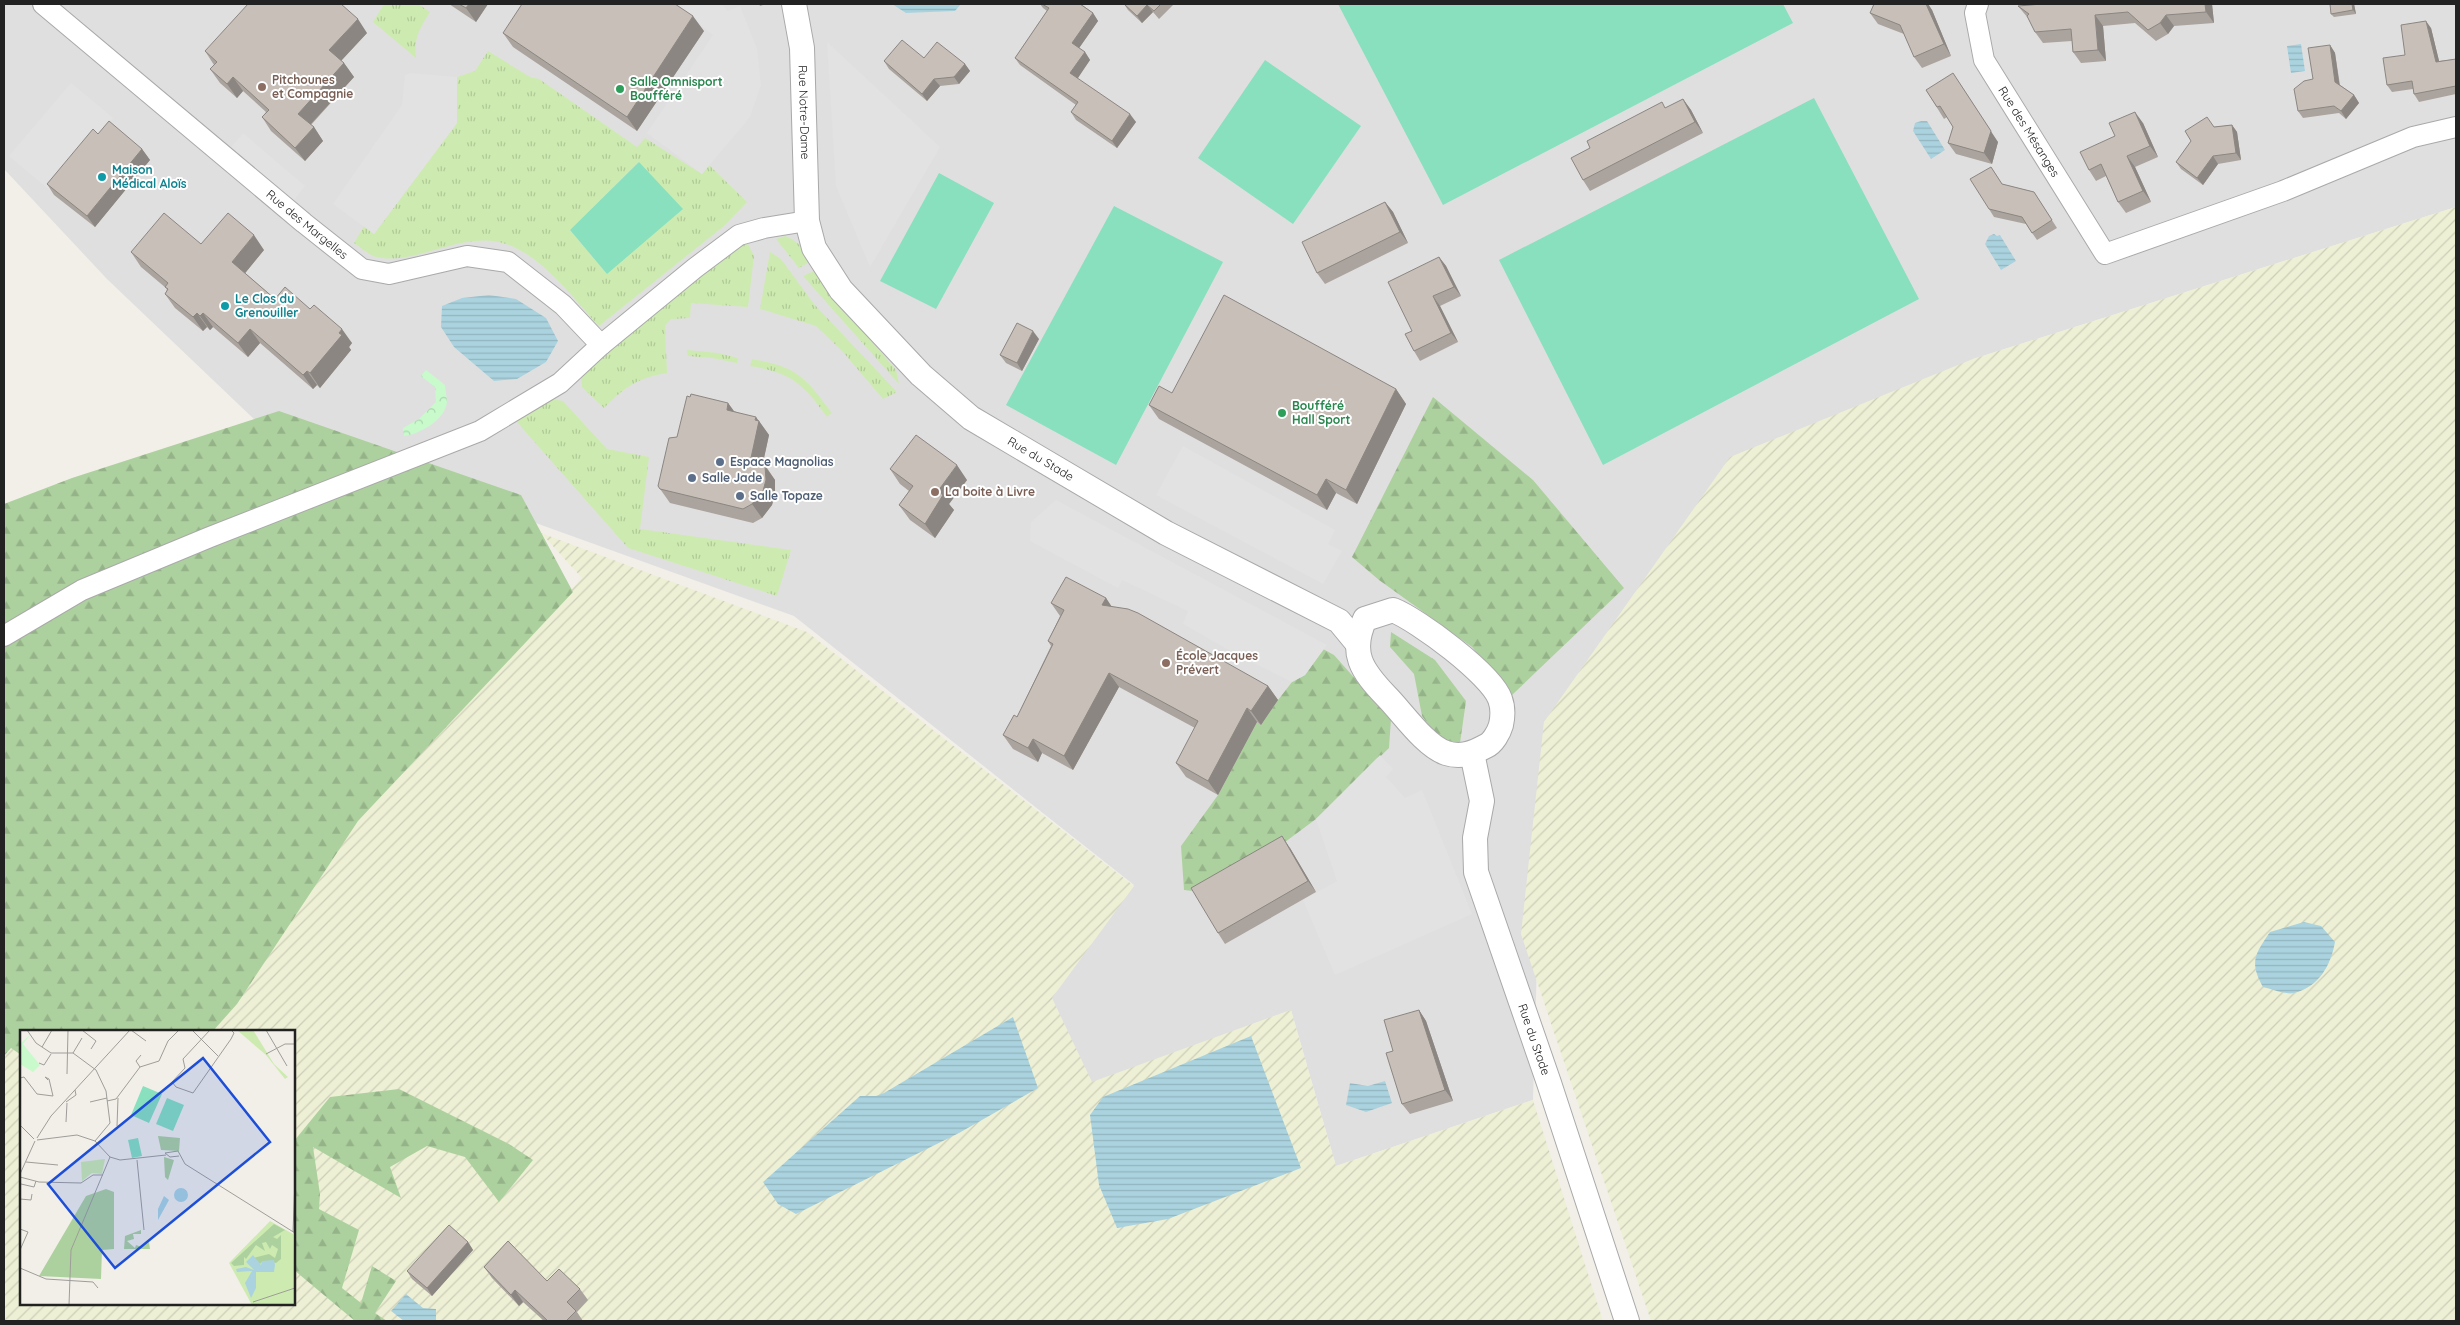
<svg xmlns="http://www.w3.org/2000/svg" width="2460" height="1325" font-family="Quicksand,sans-serif">
  <style>
    .residential { fill: #e0dfdf }
    .farmland { fill: url(#farmland-furrows) }
    .grass { fill: url(#grass-tufts); fill-rule: evenodd }
    .forest { fill: url(#forest-firs) }
    .park { fill: url(#park-crowns) }
    .pitch { fill: #88e0be }
    .parking { fill: #e2e2e2 }
    .water { fill: url(#water-rules) }
    .lines { fill: none; stroke-linecap: round; stroke-linejoin: round }
    .minor-casing { stroke: #a9a9a9; stroke-width: 22 }
    .tertiary-casing { stroke: #a9a9a9; stroke-width: 26 }
    .minor { stroke: #fff; stroke-width: 20 }
    .tertiary { stroke: #fff; stroke-width: 24 }
    .wall { fill: #aba49e }
    .shaded-wall { fill: #8b8681 }
    .building { fill: #c7bfb8; stroke: #8b8681 }
    .education-dot { fill: #8d6e63; stroke: #fff; stroke-width: 2 }
    .leisure-dot { fill: #2e9e5b; stroke: #fff; stroke-width: 2 }
    .culture-dot { fill: #0f9aa8; stroke: #fff; stroke-width: 2 }
    .service-dot { fill: #5c6f8a; stroke: #fff; stroke-width: 2 }
    .labels { text-anchor: middle; stroke-width: 4; stroke-linejoin: round; paint-order: stroke }
    .education-label { font-size: 12px; font-weight: bold; fill: #785e54; stroke: #fff; text-anchor: start }
    .leisure-label { font-size: 12px; font-weight: bold; fill: #27864d; stroke: #fff; text-anchor: start }
    .street-label { font-size: 12px; fill: #222; stroke: #fff }
    .culture-label { font-size: 12px; font-weight: bold; fill: #0d838f; stroke: #fff; text-anchor: start }
    .service-label { font-size: 12px; font-weight: bold; fill: #4e5e75; stroke: #fff; text-anchor: start }
    .inset-road { fill: none; stroke: #9f9d99; stroke-width: 1 }
    .view { fill: #1d4ed8; fill-opacity: 0.15; stroke: #1d4ed8; stroke-width: 2.5 }
    .inset-edge { fill: none; stroke: #222; stroke-width: 2.5 }
  </style>
  <defs>
    <pattern id="farmland-furrows" width="10" height="10" patternUnits="userSpaceOnUse" patternTransform="scale(1.25)"><rect width="10" height="10" fill="#eef0d5"/><path d="M-1 1l2-2M0 10L10 0M9 11l2-2" fill="none" stroke="#ccceb7"/></pattern>
    <pattern id="grass-tufts" width="24" height="20" patternUnits="userSpaceOnUse" patternTransform="scale(1.25)"><rect width="24" height="20" fill="#cdebb0"/><path d="M3 7l-1-3M5 7V3M7 7l1-3M15 17l-1-3M17 17v-4M19 17l1-3" fill="none" stroke="#b0c997"/></pattern>
    <pattern id="forest-firs" width="22" height="20" patternUnits="userSpaceOnUse" patternTransform="scale(1.25)"><rect width="22" height="20" fill="#add19e"/><path d="M5 1l3.5 6h-7zM16 11l3.5 6h-7z" fill="#95b388"/></pattern>
    <pattern id="park-crowns" width="20" height="18" patternUnits="userSpaceOnUse" patternTransform="scale(1.25)"><rect width="20" height="18" fill="#c8facc"/><path d="M2 6a3 3 0 1 1 6 0M12 15a3 3 0 1 1 6 0" fill="none" stroke="#acd6af"/></pattern>
    <pattern id="water-rules" width="6" height="5" patternUnits="userSpaceOnUse" patternTransform="scale(1.25)"><rect width="6" height="5" fill="#aad3df"/><path d="M0 2.5h6" fill="none" stroke="#92b5bf"/></pattern>
  </defs>
  <rect width="100%" height="100%" fill="#f2efe9"/>
  <!-- residential -->
  <path class="residential" d="M4,4H2456V207L1973,359L1544,722L1533,1100L1336,1166L1291,1010L1092,1083L1051,998L1134,885L794,616L258,423L107,279L4,169Z"/>
  <!-- farmland -->
  <path class="farmland" d="M2456,207V1321H1651L1521,934L1544,722L1730,457L1973,359Z
    M541,533L807,632L1134,886L1052,998L1092,1082L1291,1010L1336,1166L1533,1100L1603,1321H4V1056L11,1048L21,1055V1304H294V1031H201L358,821L582,578Z"/>
  <!-- grass -->
  <path class="grass" d="M384,4H418L430,12C419,30 414,37 416,58L373,22Z
    M488,51L530,77L539,79L637,147L645,138L702,174L709,165L747,202L724,226L599,326C572,297 546,260 509,245C463,227 414,269 373,256C367,253 360,247 354,243L364,226L374,234L457,123V77L475,71ZM639,162L607,274L570,230Z
    M785,236C798,241 804,249 811,261L799,268L776,239Z
    M748,244L754,256L748,307L691,303L690,318L671,319L665,326L667,373C637,378 625,387 604,408L582,387L581,376L737,245Z
    M770,252L781,259L814,304L897,392L883,399L843,352L816,326L760,309Z
    M816,270L835,298L896,370L899,384L803,276Z
    M687,350L718,353L738,358L737,363L712,358L688,356Z
    M752,359C798,367 805,377 832,413L827,417C803,384 792,373 750,366Z
    M551,399L563,401L607,449L649,457L640,529L791,550L777,596L628,548L516,421Z"/>
  <!-- forest -->
  <path class="forest" d="M1433,397L1533,480L1624,588L1512,695L1472,647L1379,580L1352,557Z
    M279,411L521,495L573,592L358,821L237,1004L213,1031H21V1055L11,1048L4,1056V504L72,478Z
    M1391,632L1435,660L1466,701L1460,743L1439,739L1422,716L1414,674L1390,647Z
    M1323,649L1334,655L1391,719L1389,748L1316,819L1277,848L1201,892L1184,890L1181,846L1218,795L1257,722L1261,725L1278,700L1292,682L1305,675Z
    M399,1089L509,1144L533,1160L499,1202L465,1157L427,1146L390,1167L401,1198L313,1147L320,1194L319,1209L359,1230L342,1288L361,1303L372,1266L396,1281L375,1313L387,1321H355L294,1270V1141L330,1097Z"/>
  <!-- park -->
  <path class="park" d="M426,370L445,385C445,390 447,397 447,402C445,420 420,434 404,436L403,428L419,419L436,402L435,387L421,376Z"/>
  <!-- pitch -->
  <path class="pitch" d="M1338,4H1783L1793,23L1443,205Z
    M1265,60L1361,126L1293,224L1198,158Z
    M1814,98L1919,299L1603,465L1499,260Z
    M639,162L683,209L607,274L570,230Z
    M939,173L994,203L936,309L880,281Z
    M1114,206L1223,262L1116,465L1006,405Z"/>
  <!-- parking -->
  <path class="parking" d="M672,4H722L727,11L740,6L757,49L761,85L750,117L702,174L647,133L713,35Z
    M827,42L940,147L870,267L836,186Z
    M410,73L457,77V123L374,234L333,204L402,105L405,75Z
    M71,83L113,118L52,192L9,156Z
    M243,133L305,186L287,209L224,156Z
    M1183,446L1335,530L1328,544L1342,551L1323,584L1156,495Z
    M1056,500L1327,645L1305,675L1292,682L1236,654L1183,624L1188,611L1122,580L1118,588L1030,541L1031,522Z
    M1380,755L1393,769L1386,777L1405,798L1422,790L1472,914L1335,975L1303,900L1337,881L1316,819Z"/>
  <!-- water -->
  <path class="water" d="M892,4H961L955,11L906,13Z
    M2301,44L2305,71L2291,73L2287,46Z
    M1921,121H1927L1945,150L1931,159L1913,131L1915,123Z
    M1994,234L1997,236L2000,235L2016,261L2001,270L1985,244L1989,236Z
    M489,295L516,299L546,318L558,341L546,362L517,379L494,381L454,347L441,327L442,306L462,298Z
    M2304,922L2321,926L2335,942C2331,965 2319,987 2294,993C2286,995 2272,989 2263,987C2249,962 2255,954 2270,932Z
    M1013,1017L1038,1088L959,1133L796,1214L778,1204L763,1182L860,1096H876L884,1093Z
    M1251,1036L1301,1168L1168,1219L1117,1228L1099,1185L1090,1115L1103,1097Z
    M1385,1081L1392,1103L1366,1112L1346,1105L1350,1083L1368,1086Z
    M406,1294L423,1308L436,1309V1321H404L391,1311Z"/>
  <g class="lines">
    <defs>
      <g id="minor">
        <path id="s1" d="M43,4L304,223L362,269L389,274L467,256L508,262L563,305L601,345"/>
        <path id="s2" d="M1978,4L1975,13L1984,60L2105,254L2283,191L2413,137L2456,127"/>
        <path d="M4,636L82,590L210,537L480,431L560,383L601,345L695,268L739,235L764,228L807,221"/>
      </g>
      <g id="tertiary">
        <path id="s3" d="M794,4L802,48L807,221L814,248L841,290L921,375L971,418L1166,533L1339,621L1358,644"/>
        <path d="M1393,610C1418,620 1491,674 1500,699C1503,707 1503,716 1501,725C1499,732 1493,743 1486,746C1473,753 1461,758 1446,753C1425,746 1402,712 1386,696C1362,671 1349,653 1365,619Z"/>
        <path id="s4" d="M1472,753L1482,801L1475,838L1476,872L1549,1083L1627,1321"/>
      </g>
    </defs>
    <!-- minor casing -->
    <use href="#minor" class="minor-casing"/>
    <!-- tertiary casing -->
    <use href="#tertiary" class="tertiary-casing"/>
    <!-- minor -->
    <use href="#minor" class="minor"/>
    <!-- tertiary -->
    <use href="#tertiary" class="tertiary"/>
  </g>
  <!-- wall -->
  <path class="wall" d="M449,4H488L476,22Z
    M759,4H766L760,6Z
    M1040,4H1081L1093,13L1098,21L1079,48L1085,52L1090,60L1077,78L1136,122L1117,148L1076,120L1071,112L1076,105L1020,65L1015,58L1047,11L1043,8Z
    M1124,4H1174L1159,19L1153,12L1142,23L1128,10Z
    M1928,4L1932,10L1951,56L1922,68L1914,57L1904,34L1878,24L1870,13Z
    M2042,4H2212L2214,23L2174,26L2168,34L2156,41L2135,23L2103,26L2106,61L2081,63L2073,52L2072,41L2043,43L2035,32L2028,18L2018,6Z
    M2354,4L2356,14L2334,17L2331,14Z
    M2431,28L2439,61L2456,59V94L2419,102L2414,94L2413,89L2392,92L2387,85Z
    M704,31L637,131L513,47L503,33Z
    M367,33L341,61L344,63L354,77L311,125L314,127L323,141L305,161L271,131L262,117L266,112L243,91L237,98L220,83L210,69L214,65L205,51Z
    M2330,45L2335,53L2340,85L2354,95L2359,103L2346,119L2339,113L2303,118L2298,111Z
    M924,58L965,64L970,71L959,84L940,86L927,101L889,69L884,61Z
    M1926,90L1998,142L1992,164L1956,154L1948,143L1953,127L1947,117L1944,119Z
    M1683,99L1691,110L1703,133L1590,191L1583,180L1666,108Z
    M2143,123L2158,157L2135,167L2151,202L2126,213L2118,202L2106,176L2096,181L2089,170Z
    M2232,125L2237,132L2241,160L2218,164L2203,185L2181,169L2176,162L2214,127Z
    M98,134L142,149L150,160L95,227L54,195L47,184Z
    M1991,167L2002,184L2034,192L2057,228L2037,240L2026,224L1994,217L1989,209Z
    M1385,202L1393,212L1408,243L1325,284L1317,273Z
    M201,244L264,250L245,273L275,299L310,309L352,343L349,347L351,350L320,388L317,385L313,389L260,343L248,357L213,327L210,330L207,327L203,331L175,308L165,294L167,290L166,288L141,267L131,252Z
    M1439,257L1446,266L1461,296L1440,306L1458,342L1420,361L1414,351L1412,331Z
    M1039,339L1022,371L1006,363L1000,355Z
    M1396,389L1406,404L1357,504L1336,493L1327,510L1159,419L1149,405L1172,393Z
    M728,403L734,411L759,421L769,435L763,462L775,480V494L772,505L762,518L753,523L670,503L658,486Z
    M890,469L967,480L949,504L954,510L935,538L910,520L899,505L909,491L900,484Z
    M1106,598L1112,607L1268,686L1278,700L1261,725L1257,722L1218,795L1186,777L1176,763L1195,728L1119,687L1073,770L1042,753L1038,762L1013,749L1003,735L1017,717L1051,646L1048,641L1060,616L1051,603Z
    M1290,848L1316,892L1225,944L1218,933Z
    M1419,1010L1426,1021L1453,1101L1410,1114L1402,1104L1393,1051Z
    M468,1242L473,1250L432,1296L412,1279L407,1271Z
    M484,1267L580,1289L588,1300L577,1312L583,1321H544L523,1302L519,1306L492,1278Z"/>
  <!-- shaded-wall -->
  <path class="shaded-wall" d="M469,4H488L476,22L466,8Z
    M1926,4H1928L1932,10L1951,56L1944,44Z
    M2205,4H2212L2214,23L2206,12Z
    M2352,4H2354L2356,14L2353,10Z
    M1147,5L1153,12L1142,23L1137,16Z
    M1093,13L1098,21L1077,51L1072,43Z
    M2095,15L2103,26L2106,61L2098,50Z
    M2166,15L2174,26L2168,34L2160,23Z
    M693,16L704,31L637,131L627,117Z
    M358,19L367,33L339,63L329,50Z
    M2426,21L2431,28L2441,69L2436,62Z
    M2330,45L2335,53L2340,89L2335,82Z
    M1085,52L1090,60L1076,81L1070,73Z
    M344,63L354,77L308,127L298,114Z
    M965,64L970,71L959,84L954,77Z
    M233,77L243,91L237,98L227,84Z
    M934,79L940,86L927,101L922,94Z
    M1960,84L1998,142L1992,164L1984,153Z
    M2354,95L2359,103L2346,119L2341,111Z
    M1683,99L1691,110L1703,133L1695,122Z
    M2135,112L2143,123L2158,157L2150,146Z
    M1130,114L1136,122L1117,148L1112,141Z
    M2232,125L2237,132L2241,160L2236,153Z
    M314,127L323,141L305,161L295,148Z
    M142,149L150,160L95,227L87,216Z
    M2127,156L2135,167L2151,202L2143,191Z
    M2213,156L2218,164L2203,185L2197,178Z
    M1385,202L1393,212L1408,243L1400,232Z
    M254,235L264,250L242,277L232,262Z
    M1439,257L1446,266L1461,296L1454,287Z
    M1433,296L1440,306L1458,342L1451,333Z
    M197,313L207,327L203,331L193,317Z
    M203,313L213,327L210,330L200,316Z
    M250,329L260,343L248,357L238,343Z
    M342,329L352,343L349,347L351,350L320,388L310,373Z
    M1033,331L1039,339L1022,371L1017,363Z
    M307,371L317,385L313,389L303,375Z
    M1396,389L1406,404L1357,504L1346,490Z
    M728,403L738,417L727,410Z
    M756,417L769,435L761,472L751,458Z
    M957,465L967,480L949,504L954,510L935,538L925,524L938,491Z
    M765,466L775,480V494L772,505L762,518L752,504Z
    M1326,479L1336,493L1327,510L1317,495Z
    M1106,598L1115,612L1102,605Z
    M1109,673L1119,687L1073,770L1064,756Z
    M1268,686L1278,700L1261,725L1251,711Z
    M1247,708L1257,722L1218,795L1208,781Z
    M1033,739L1042,753L1038,762L1028,748Z
    M1282,836L1290,848L1316,892L1308,881Z
    M1419,1010L1426,1021L1453,1101L1445,1090Z
    M468,1242L473,1250L432,1296L427,1288Z
    M515,1290L523,1302L519,1306L511,1295Z"/>
  <!-- building -->
  <path class="building" d="M248,4H341L358,19L329,50L344,63L298,114L314,127L295,148L262,117L269,110L233,77L227,84L210,69L217,62L205,51Z
    M459,4H469L466,8Z
    M522,4H675L693,16L627,117L503,33Z
    M1042,4H1080L1093,13L1072,43L1085,52L1070,73L1130,114L1112,141L1071,112L1078,102L1015,58L1049,8Z
    M1124,4H1161L1154,11L1147,5L1137,16Z
    M1874,4H1926L1944,44L1914,57L1900,25L1870,13Z
    M2042,4H2205L2206,12L2166,15L2160,23L2148,30L2128,12L2095,15L2098,50L2073,52L2071,29L2035,32L2027,16L2029,14L2018,6Z
    M2330,4H2352L2353,10L2331,14Z
    M2426,21L2436,62L2456,59V86L2414,94L2412,81L2387,85L2383,58L2405,55L2401,25Z
    M902,40L924,58L937,42L965,64L954,77L934,79L922,94L884,61Z
    M2330,45L2335,82L2354,95L2341,111L2334,106L2298,111L2294,89L2304,81L2313,79L2308,48Z
    M1953,73L1991,131L1984,153L1948,143L1953,127L1940,106L1937,107L1926,90Z
    M1683,99L1695,122L1583,180L1571,158L1590,148L1587,141L1662,102L1665,108Z
    M2135,112L2150,146L2127,156L2143,191L2118,202L2101,164L2089,170L2080,152L2115,136L2109,123Z
    M2207,117L2214,127L2232,125L2236,153L2213,156L2197,178L2176,162L2191,141L2185,131Z
    M109,121L142,149L87,216L47,184L93,129L98,134Z
    M1991,167L2002,184L2034,192L2052,220L2032,233L2022,217L1989,209L1970,179Z
    M1385,202L1400,232L1317,273L1302,242Z
    M164,213L201,244L228,213L254,235L232,262L275,299L285,287L310,309L314,305L342,329L339,333L342,335L310,373L307,371L303,375L250,329L238,343L203,313L200,316L197,313L193,317L165,294L168,289L165,287L168,283L131,252Z
    M1439,257L1454,287L1433,296L1451,333L1414,351L1405,334L1412,331L1388,282Z
    M1224,295L1396,389L1346,490L1326,479L1317,495L1149,405L1159,386L1172,393Z
    M1017,323L1033,331L1017,363L1000,355Z
    M691,394L728,403L727,410L756,417L755,420L759,421L751,458L762,461L765,466L766,480L763,491L752,504L743,509L660,489L658,486L669,438L677,437L687,396L690,397Z
    M916,435L957,465L938,491L943,495L925,524L899,505L913,486L890,469Z
    M1066,577L1106,598L1102,605L1128,609L1138,613L1268,686L1251,711L1247,708L1208,781L1176,763L1198,721L1109,673L1064,756L1033,739L1028,748L1003,735L1014,715L1017,717L1053,644L1048,641L1064,610L1051,603Z
    M1282,836L1308,881L1218,933L1191,888Z
    M1419,1010L1445,1090L1402,1104L1386,1053L1393,1051L1384,1020Z
    M449,1225L468,1242L427,1288L407,1271Z
    M508,1241L547,1281L559,1269L580,1289L567,1302L576,1311L566,1321H548L515,1290L511,1295L484,1267Z"/>
  <!-- markers -->
  <g class="education-dot">
    <circle cx="262" cy="87" r="5"/>
    <circle cx="935" cy="492" r="5"/>
    <circle cx="1166" cy="663" r="5"/>
  </g>
  <g class="leisure-dot">
    <circle cx="620" cy="89" r="5"/>
    <circle cx="1282" cy="413" r="5"/>
  </g>
  <g class="culture-dot">
    <circle cx="102" cy="177" r="5"/>
    <circle cx="225" cy="306" r="5"/>
  </g>
  <g class="service-dot">
    <circle cx="720" cy="462" r="5"/>
    <circle cx="692" cy="478" r="5"/>
    <circle cx="740" cy="496" r="5"/>
  </g>
  <g class="labels">
    <!-- education labels -->
    <g class="education-label">
      <text x="272" y="84">Pitchounes<tspan x="272" dy="14">et Compagnie</tspan></text>
      <text x="945" y="496">La boite à Livre</text>
      <text x="1176" y="660">École Jacques<tspan x="1176" dy="14">Prévert</tspan></text>
    </g>
    <!-- leisure labels -->
    <g class="leisure-label">
      <text x="630" y="86">Salle Omnisport<tspan x="630" dy="14">Boufféré</tspan></text>
      <text x="1292" y="410">Boufféré<tspan x="1292" dy="14">Hall Sport</tspan></text>
    </g>
    <!-- street labels -->
    <g class="street-label">
      <text dy="4" stroke="none"><textPath href="#s3" startOffset="109">Rue Notre-Dame</textPath></text>
      <text dy="4" stroke="none"><textPath href="#s2" startOffset="142">Rue des Mésanges</textPath></text>
      <text dy="4" stroke="none"><textPath href="#s1" startOffset="344">Rue des Margelles</textPath></text>
      <text dy="4" stroke="none"><textPath href="#s3" startOffset="559">Rue du Stade</textPath></text>
      <text dy="4" stroke="none"><textPath href="#s4" startOffset="298">Rue du Stade</textPath></text>
    </g>
    <!-- culture labels -->
    <g class="culture-label">
      <text x="112" y="174">Maison<tspan x="112" dy="14">Médical Aloïs</tspan></text>
      <text x="235" y="303">Le Clos du<tspan x="235" dy="14">Grenouiller</tspan></text>
    </g>
    <!-- service labels -->
    <g class="service-label">
      <text x="730" y="466">Espace Magnolias</text>
      <text x="702" y="482">Salle Jade</text>
      <text x="750" y="500">Salle Topaze</text>
    </g>
  </g>
  <!-- overview -->
  <g transform="translate(20 1030)">
    <rect width="275" height="275" fill="#f2efe9"/>
    <path d="M217,0H233L254,34L268,47L265,49L246,25ZM85,129L82,144L72,143L62,151L61,132ZM250,191L273,204L275,275H232L209,233Z" fill="#cdebb0"/>
    <path d="M138,106L160,108L159,121L141,120ZM144,127L154,130L148,150L145,147ZM86,159L94,162V219L82,220L81,249L19,246L66,166ZM254,194L265,200L253,207L257,209L261,205V229L256,233L243,231L240,234L233,228L249,224L255,228L258,219L252,215L250,219L246,212L242,213L245,221L236,215L226,229L224,227V235L214,236L211,233ZM121,200V204H113L114,209L107,211L115,218L116,215L122,217L129,212L130,219H104L105,206Z" fill="#add19e"/>
    <path d="M10,5L3,14L20,35L13,42L0,34V14Z" fill="#c8facc"/>
    <path d="M123,56L142,64L129,93L111,85ZM147,68L164,75L153,101L136,94ZM118,108L122,126L112,128L108,110Z" fill="#88e0be"/>
    <path d="M154 165a7 7 0 1 1 14 0a7 7 0 1 1-14 0ZM144,166L149,170L138,190V179ZM233,225L241,235L242,231L254,230L255,235L254,242H236V258L231,268L225,253L232,241L217,242L216,239L226,237L234,240L226,232Z" fill="#aad3df"/>
    <path class="inset-road" d="M7,0L16,13L31,23H53L76,40L86,61L90,93L75,111M62,0L76,11L71,19M111,0L126,11M172,0L198,26M190,0L163,29L165,38L152,52L156,57L173,63L211,9L214,3L211,0M246,0L267,36M22,17L32,0M53,23L62,8M246,24L265,14H275M19,33L24,35L31,24M120,37L116,31L121,25M47,44L48,0M0,48L4,47L17,64L33,66M28,50L25,47L29,49L33,66M87,71L96,69L120,37L139,31L148,11L159,0M46,72L56,65L55,60M70,72L87,68M46,92L47,73M0,95L14,109M97,96L98,68M17,108L31,86L110,0M17,110L57,105L75,111L90,127L100,130L146,125M159,126L150,127L145,123L158,121L165,134L275,203M117,130L124,200M6,132L38,135M0,144L15,111M0,147L19,152L61,153L73,145H83M1,154L14,157L16,151M0,169L11,170L12,164M0,199L8,202L0,220M273,202L275,151M0,238L26,249L73,252L78,258M233,272L275,258M49,275L51,220L90,127"/>
    <path class="view" d="M183,28L250,112L95,238L28,154Z"/>
    <rect width="275" height="275" class="inset-edge"/>
  </g>
  <!-- border -->
  <rect width="2460" height="1325" fill="none" stroke="#222222" stroke-width="10"/>
</svg>
